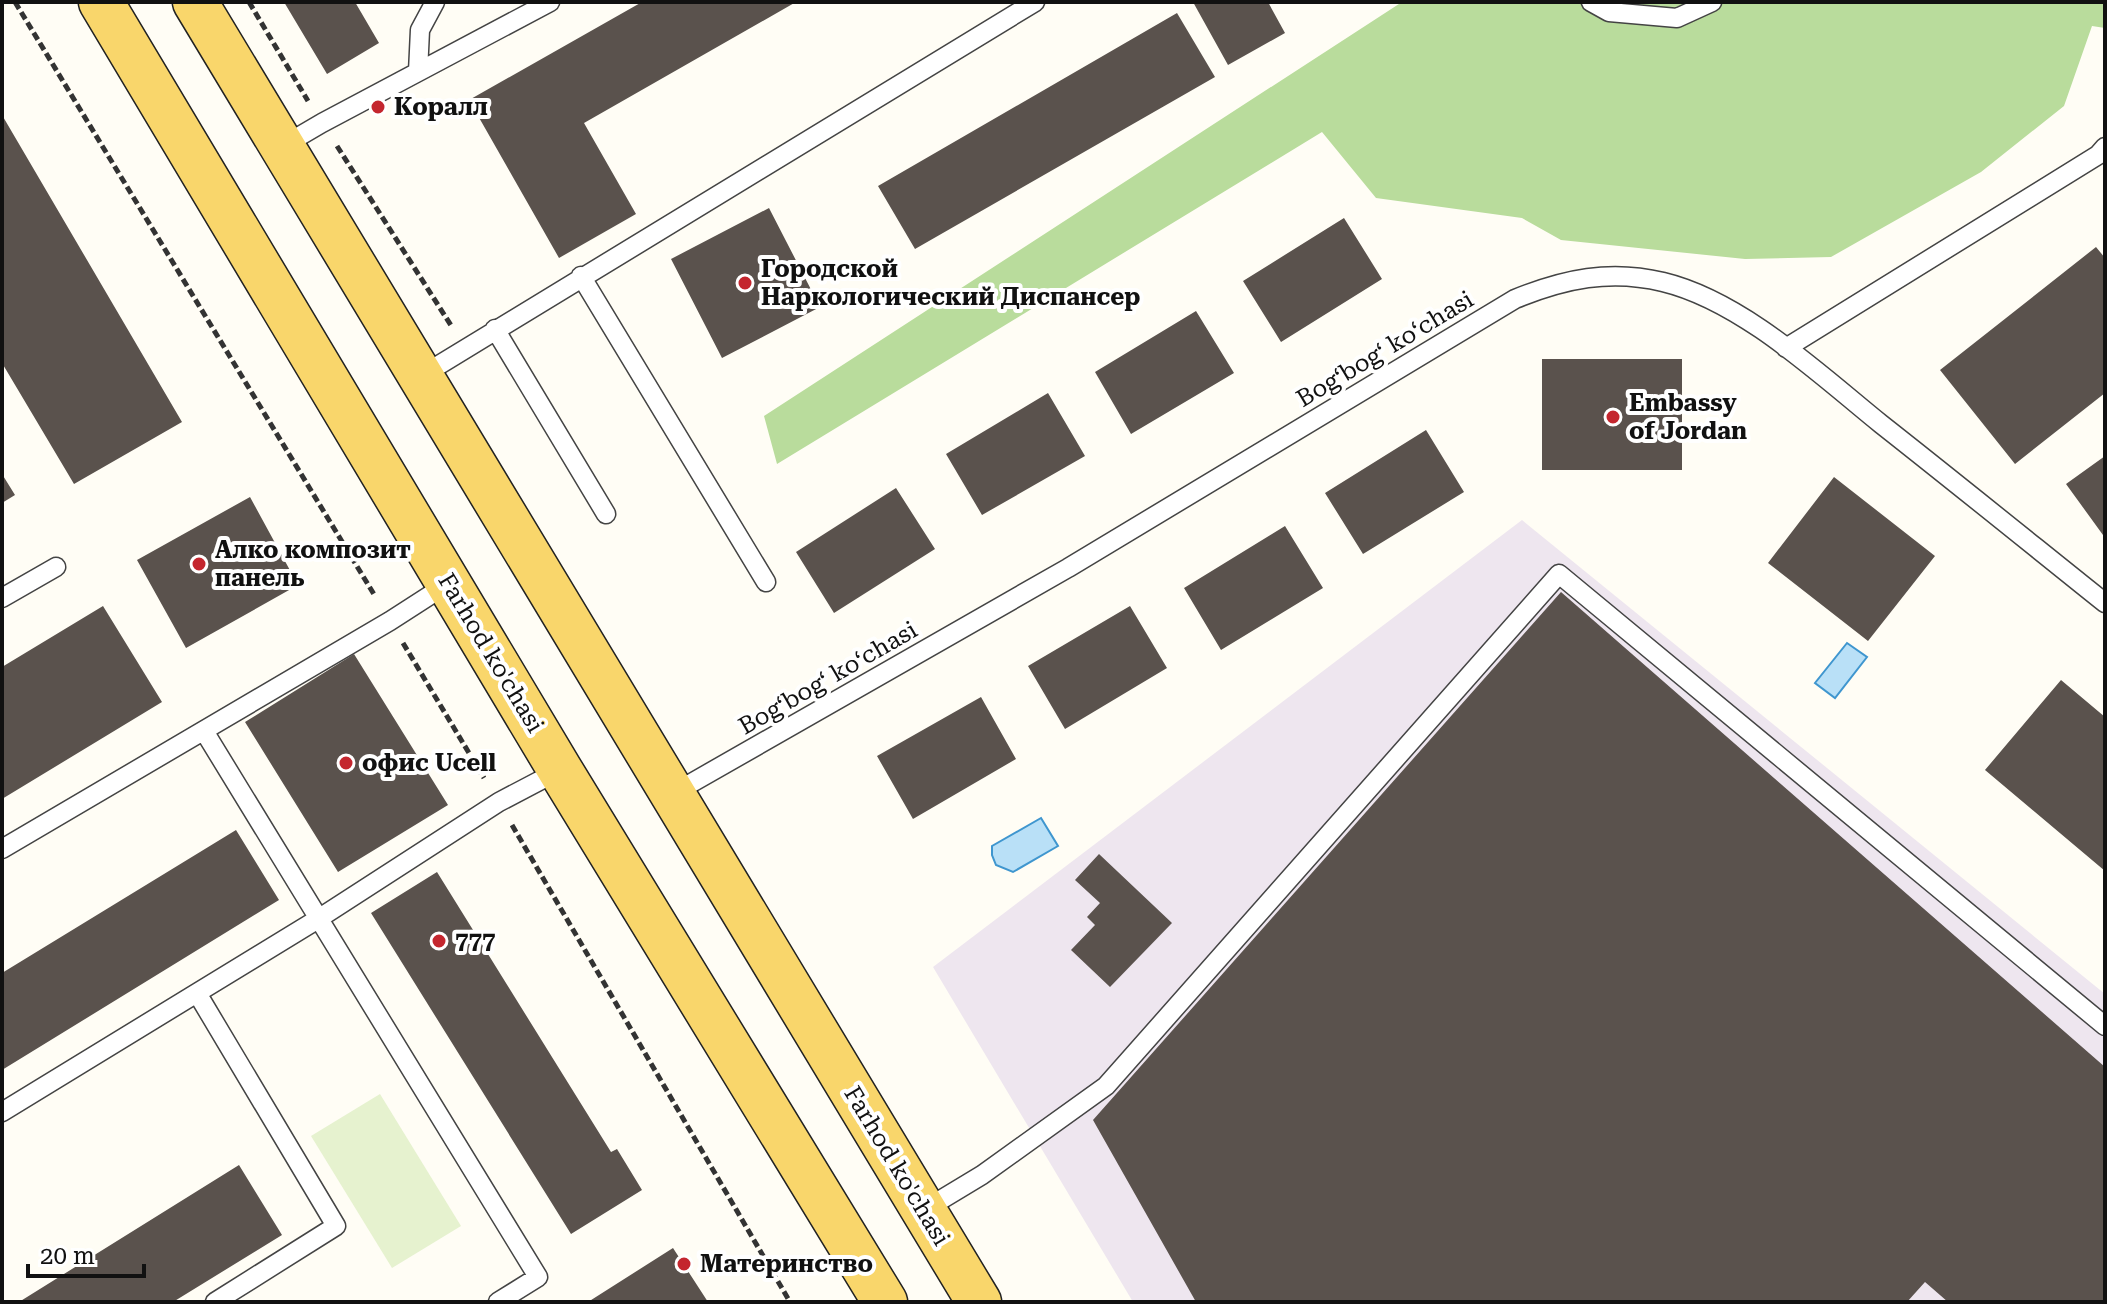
<svg xmlns="http://www.w3.org/2000/svg" width="2107" height="1304" font-family="'Roboto Serif',serif">
  <style>
    .industrial { fill: #eee6ef }
    .forest { fill: #b9dc9c }
    .pitch { fill: #e6f2cf }
    .water { fill: #b9e0f7; stroke: #3f96cf; stroke-width: 2 }
    .building { fill: #5a524d }
    .lines { fill: none; stroke-linecap: round; stroke-linejoin: round }
    .lane-casing { stroke: #444; stroke-width: 21 }
    .primary-casing { stroke: #222; stroke-width: 47 }
    .path { stroke: #333; stroke-width: 5; stroke-dasharray: 8 4; stroke-linecap: butt }
    .lane { stroke: #fff; stroke-width: 18 }
    .primary { stroke: #f9d66b; stroke-width: 44 }
    .poi-dot { fill: #c4262e; stroke: #fff; stroke-width: 3 }
    .labels { text-anchor: middle; stroke-width: 8; stroke-linejoin: round; paint-order: stroke }
    .poi-label { font-size: 24px; font-weight: bold; fill: #111; stroke: #fff; text-anchor: start }
    .street-label { font-size: 24px; fill: #111; stroke: #fff }
  </style>
  <rect width="100%" height="100%" fill="#fffdf5"/>
  <!-- industrial -->
  <path class="industrial" d="M1522,520L2105,994V1302H1133L933,967Z"/>
  <!-- forest -->
  <path class="forest" d="M1402,2H2105V28L2092,26L2064,106L1981,172L1831,257L1745,259L1561,240L1522,218L1376,198L1322,132L777,464L764,416Z"/>
  <!-- pitch -->
  <path class="pitch" d="M380,1094L461,1226L392,1268L311,1136Z"/>
  <!-- water -->
  <path class="water" d="M1847,643L1867,657L1835,698L1815,683Z
    M1041,818L1058,846L1013,872L996,865L992,855V846Z"/>
  <!-- building -->
  <path class="building" d="M284,2H355L379,43L327,74Z
    M642,2H796L584,123L636,214L559,258L469,100Z
    M1193,2H1268L1285,33L1228,65Z
    M1177,13L1215,77L915,249L878,186Z
    M2,115L182,422L74,484L2,363Z
    M769,208L820,307L722,358L671,259Z
    M1344,218L1382,279L1281,342L1243,281Z
    M2096,247L2105,258V393L2015,464L1940,370Z
    M1196,311L1234,373L1131,434L1095,372Z
    M1542,359H1682V470H1542Z
    M1048,393L1085,456L982,515L946,454Z
    M1426,430L1464,492L1363,554L1325,493Z
    M2105,456V533L2103,535L2066,484Z
    M2,474L15,495L2,503Z
    M1834,477L1935,556L1868,641L1768,563Z
    M896,488L935,549L834,613L796,552Z
    M250,497L298,585L186,648L137,560Z
    M1285,526L1323,588L1221,650L1184,588Z
    M1561,592L2105,1067V1302H1948L1925,1282L1907,1302H1196L1093,1120Z
    M103,606L162,702L2,799V667Z
    M1130,606L1167,668L1065,729L1028,666Z
    M354,654L448,805L338,872L245,722Z
    M2061,680L2105,717V871L1985,770Z
    M981,697L1016,759L913,819L877,756Z
    M236,830L279,900L2,1070V973Z
    M1099,854L1172,923L1110,987L1071,950L1095,925L1087,917L1100,903L1075,880Z
    M437,872L611,1152L617,1149L642,1190L571,1234L371,913Z
    M239,1165L282,1235L173,1302H19Z
    M673,1248L708,1302H588Z"/>
  <g class="lines">
    <defs>
      <path id="lane" d="M1591,2L1609,12L1677,18L1712,2
        M418,72L420,30L435,2
        M281,147L322,123L550,2
        M581,276L766,582
        M495,329L606,514
        M1786,348L2098,155L2105,147
        M421,376L1035,2
        M2,598L56,567
        M204,731L538,1277L498,1302
        M674,793L1068,568L1515,299C1564,279 1610,269 1663,282C1742,301 1819,374 1881,424C1956,483 2030,543 2105,603
        M2,849L390,621L449,583
        M197,993L336,1226L215,1302
        M2,1112L318,919L499,802L560,770
        M924,1210L982,1175L1106,1086L1559,574L2105,1026"/>
      <path id="primary" d="M101,2L560,770L885,1302
        M195,2L979,1302"/>
    </defs>
    <!-- lane casing -->
    <use href="#lane" class="lane-casing"/>
    <!-- primary casing -->
    <use href="#primary" class="primary-casing"/>
    <!-- path -->
    <path class="path" d="M15,2L375,596
      M249,2L308,101
      M337,146L452,327
      M403,643L484,778
      M512,825L790,1302"/>
    <!-- lane -->
    <use href="#lane" class="lane"/>
    <!-- primary -->
    <use href="#primary" class="primary"/>
  </g>
  <!-- markers -->
  <g class="poi-dot">
    <circle cx="378" cy="107" r="8"/>
    <circle cx="745" cy="283" r="8"/>
    <circle cx="1613" cy="417" r="8"/>
    <circle cx="199" cy="564" r="8"/>
    <circle cx="346" cy="763" r="8"/>
    <circle cx="439" cy="941" r="8"/>
    <circle cx="684" cy="1264" r="8"/>
  </g>
  <g class="labels">
    <!-- poi labels -->
    <g class="poi-label">
      <text x="394" y="115">Коралл</text>
      <text x="761" y="277">Городской<tspan x="761" dy="28">Наркологический Диспансер</tspan></text>
      <text x="1629" y="411">Embassy<tspan x="1629" dy="28">of Jordan</tspan></text>
      <text x="215" y="558">Алко композит<tspan x="215" dy="28">панель</tspan></text>
      <text x="362" y="771">офис Ucell</text>
      <text x="455" y="949">777</text>
      <text x="700" y="1272">Материнство</text>
    </g>
    <!-- street labels -->
    <g class="street-label">
      <text transform="translate(1385 349) rotate(-31)" y="8">Bogʻbogʻ koʻchasi</text>
      <text transform="translate(491 653) rotate(59)" y="8">Farhod ko'chasi</text>
      <text transform="translate(828 678) rotate(-30)" y="8">Bogʻbogʻ koʻchasi</text>
      <text transform="translate(897 1166) rotate(59)" y="8">Farhod ko'chasi</text>
    </g>
  </g>
  <!-- border -->
  <rect width="2107" height="1304" fill="none" stroke="#111111" stroke-width="8"/>
  <!-- scale -->
  <path d="M28 1264v12h116v-12" fill="none" stroke="#111111" stroke-width="4"/>
  <text x="40" y="1264" font-size="24" fill="#111111" stroke="#ffffff" stroke-width="6" paint-order="stroke">20 m</text>
</svg>
